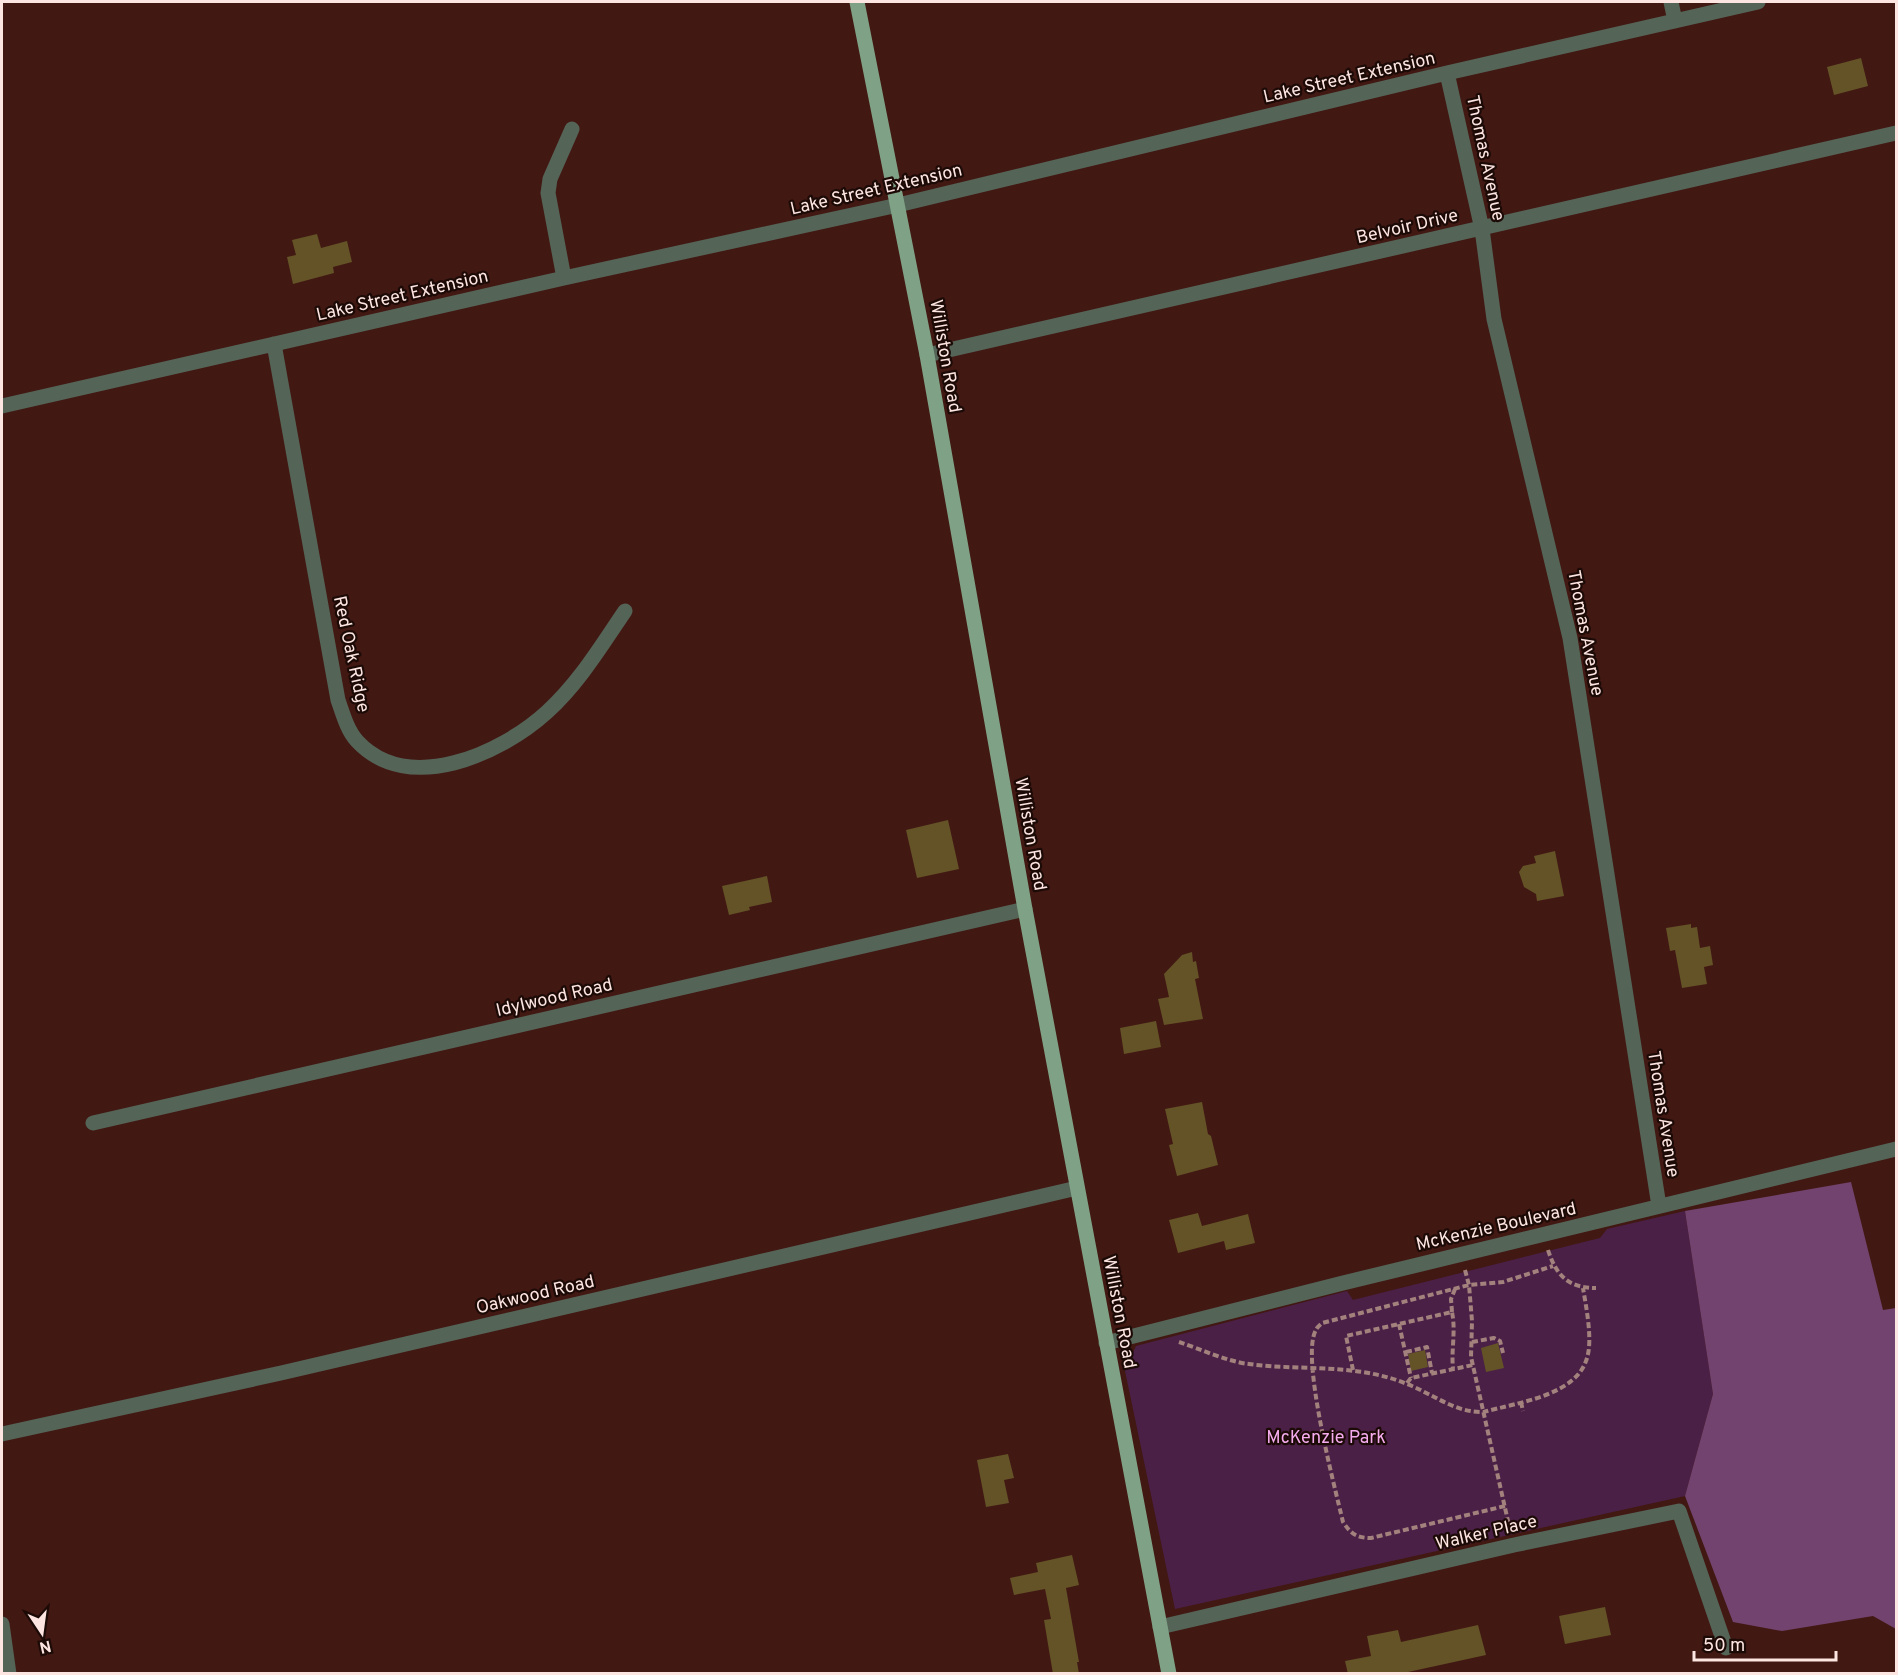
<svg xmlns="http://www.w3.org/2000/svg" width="1898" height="1675" font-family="Overpass,sans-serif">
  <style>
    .green { fill: #4a2047 }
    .forest { fill: #72436e }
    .building { fill: #635327 }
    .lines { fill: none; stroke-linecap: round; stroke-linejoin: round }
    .path { stroke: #a3827e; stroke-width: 4; stroke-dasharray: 6 3; stroke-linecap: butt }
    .minor { stroke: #546457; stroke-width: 15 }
    .major { stroke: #7fa185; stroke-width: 15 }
    .labels { text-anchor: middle; stroke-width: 4.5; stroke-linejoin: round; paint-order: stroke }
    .street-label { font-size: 18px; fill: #fde5e1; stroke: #1c0a07 }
    .park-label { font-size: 18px; fill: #f5acee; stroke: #1c0a07 }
  </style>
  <rect width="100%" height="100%" fill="#421813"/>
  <!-- green -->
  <path class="green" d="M1685,1211L1713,1394L1685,1496L1175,1609L1125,1371L1136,1346L1347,1291L1353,1300L1600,1238L1607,1229Z"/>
  <!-- forest -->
  <path class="forest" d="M1851,1182L1883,1310L1896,1308V1629L1873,1616L1782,1631L1733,1622L1685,1496L1713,1394L1685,1211Z"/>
  <!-- building -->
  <path class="building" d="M1861,58L1868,86L1834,95L1827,67Z
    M317,234L321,248L347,241L352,262L333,267L334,273L293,284L287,257L296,255L292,240Z
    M948,820L959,869L917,878L906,830Z
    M1555,851L1564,896L1537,901L1536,894L1524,887L1519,872L1523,866L1536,863L1534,856Z
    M767,876L772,902L749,907L750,910L729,915L722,886Z
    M1691,924V928L1697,927L1700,948L1710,946L1713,965L1704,967L1707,984L1682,988L1675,950L1670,951L1666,928Z
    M1192,952L1193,962L1196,961L1199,978L1195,979L1203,1019L1164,1025L1158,999L1169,997L1164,974L1182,955Z
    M1156,1021L1161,1047L1124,1054L1120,1028Z
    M1202,1102L1208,1134L1211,1136L1218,1165L1177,1176L1169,1145L1173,1144L1165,1109Z
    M1198,1213L1202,1226L1248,1214L1255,1243L1226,1250L1224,1241L1178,1253L1169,1220Z
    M1498,1343L1504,1368L1486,1372L1481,1348Z
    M1425,1350L1428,1367L1411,1371L1408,1354Z
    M1008,1454L1014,1478L1004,1480L1009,1503L986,1507L977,1460Z
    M1072,1555L1079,1585L1066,1588L1079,1662H1077L1079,1674H1053L1044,1620L1051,1619L1045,1589L1014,1595L1010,1578L1038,1572L1036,1563Z
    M1605,1607L1611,1635L1565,1644L1559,1616Z
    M1478,1625L1486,1655L1399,1674H1348L1345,1661L1371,1656L1367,1636L1398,1630L1401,1642Z"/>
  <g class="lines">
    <!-- path -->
    <path class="path" d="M1548,1250C1556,1275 1568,1288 1596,1288
      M1465,1270L1469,1285L1472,1321L1471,1357L1510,1530
      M1452,1312L1451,1299L1455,1289
      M1399,1324L1411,1378
      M1179,1342C1200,1349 1229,1362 1249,1364C1302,1371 1356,1363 1407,1384C1433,1394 1455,1413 1484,1412C1518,1402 1580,1396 1588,1354C1592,1336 1586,1306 1583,1288
      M1472,1342L1494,1338L1500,1341L1503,1353
      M1406,1352L1427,1347L1432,1373
      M1353,1370L1346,1336L1452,1312C1456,1331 1451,1350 1453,1369
      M1407,1383L1411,1378L1473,1365
      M1521,1402L1523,1411
      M1505,1506L1371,1538C1357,1538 1351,1534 1343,1522C1335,1488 1300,1356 1316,1330C1317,1327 1320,1325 1322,1323L1469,1285L1503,1282L1553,1266"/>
    <!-- minor -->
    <path class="minor" d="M1671,2L1675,21
      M1447,73L1482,229L1494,319L1570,638L1659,1206
      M564,278L548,193L550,179L572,129
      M274,344L338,700C343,714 347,730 357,741C408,796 501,754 547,712C579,683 601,646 625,611
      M927,355L1896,133
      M2,406L564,278L898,205L1447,73L1758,2
      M93,1123L1025,909
      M1106,1343L1343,1283L1896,1149
      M2,1434L281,1373L1077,1188
      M2,1624L9,1674
      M1160,1627L1514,1545L1679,1511L1726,1648"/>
    <!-- major -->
    <path class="major" d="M857,2L927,355L1025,909L1169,1674"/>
  </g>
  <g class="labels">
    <!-- street labels -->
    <g class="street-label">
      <text transform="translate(1349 77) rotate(-13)" y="6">Lake Street Extension</text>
      <text transform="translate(1486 158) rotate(78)" y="6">Thomas Avenue</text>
      <text transform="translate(876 189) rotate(-13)" y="6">Lake Street Extension</text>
      <text transform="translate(1407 226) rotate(-13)" y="6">Belvoir Drive</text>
      <text transform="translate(402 295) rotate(-13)" y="6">Lake Street Extension</text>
      <text transform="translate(946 356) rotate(80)" y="6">Williston Road</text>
      <text transform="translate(1586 633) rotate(79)" y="6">Thomas Avenue</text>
      <text transform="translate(352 654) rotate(78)" y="6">Red Oak Ridge</text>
      <text transform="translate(1031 834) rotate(80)" y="6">Williston Road</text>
      <text transform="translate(554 997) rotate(-13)" y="6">Idylwood Road</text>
      <text transform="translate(1664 1114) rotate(81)" y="6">Thomas Avenue</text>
      <text transform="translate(1496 1226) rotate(-13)" y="6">McKenzie Boulevard</text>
      <text transform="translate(535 1294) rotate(-13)" y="6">Oakwood Road</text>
      <text transform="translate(1120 1312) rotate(79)" y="6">Williston Road</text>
      <text transform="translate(1486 1532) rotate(-13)" y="6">Walker Place</text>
    </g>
    <!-- park labels -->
    <g class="park-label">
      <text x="1326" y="1443">McKenzie Park</text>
    </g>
  </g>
  <!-- border -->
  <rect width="1898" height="1675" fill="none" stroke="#fde5e1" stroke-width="6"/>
  <!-- north arrow -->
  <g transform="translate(42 1633) rotate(167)" stroke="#1c0a07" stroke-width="4.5" paint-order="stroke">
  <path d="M0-4.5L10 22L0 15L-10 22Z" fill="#fde5e1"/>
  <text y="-9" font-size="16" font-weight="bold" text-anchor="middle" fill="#fde5e1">N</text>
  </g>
  <!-- scale -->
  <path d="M1694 1651v9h142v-9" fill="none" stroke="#fde5e1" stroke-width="3"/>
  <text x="1703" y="1651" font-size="18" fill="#fde5e1" stroke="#1c0a07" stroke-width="4.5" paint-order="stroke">50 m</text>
</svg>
